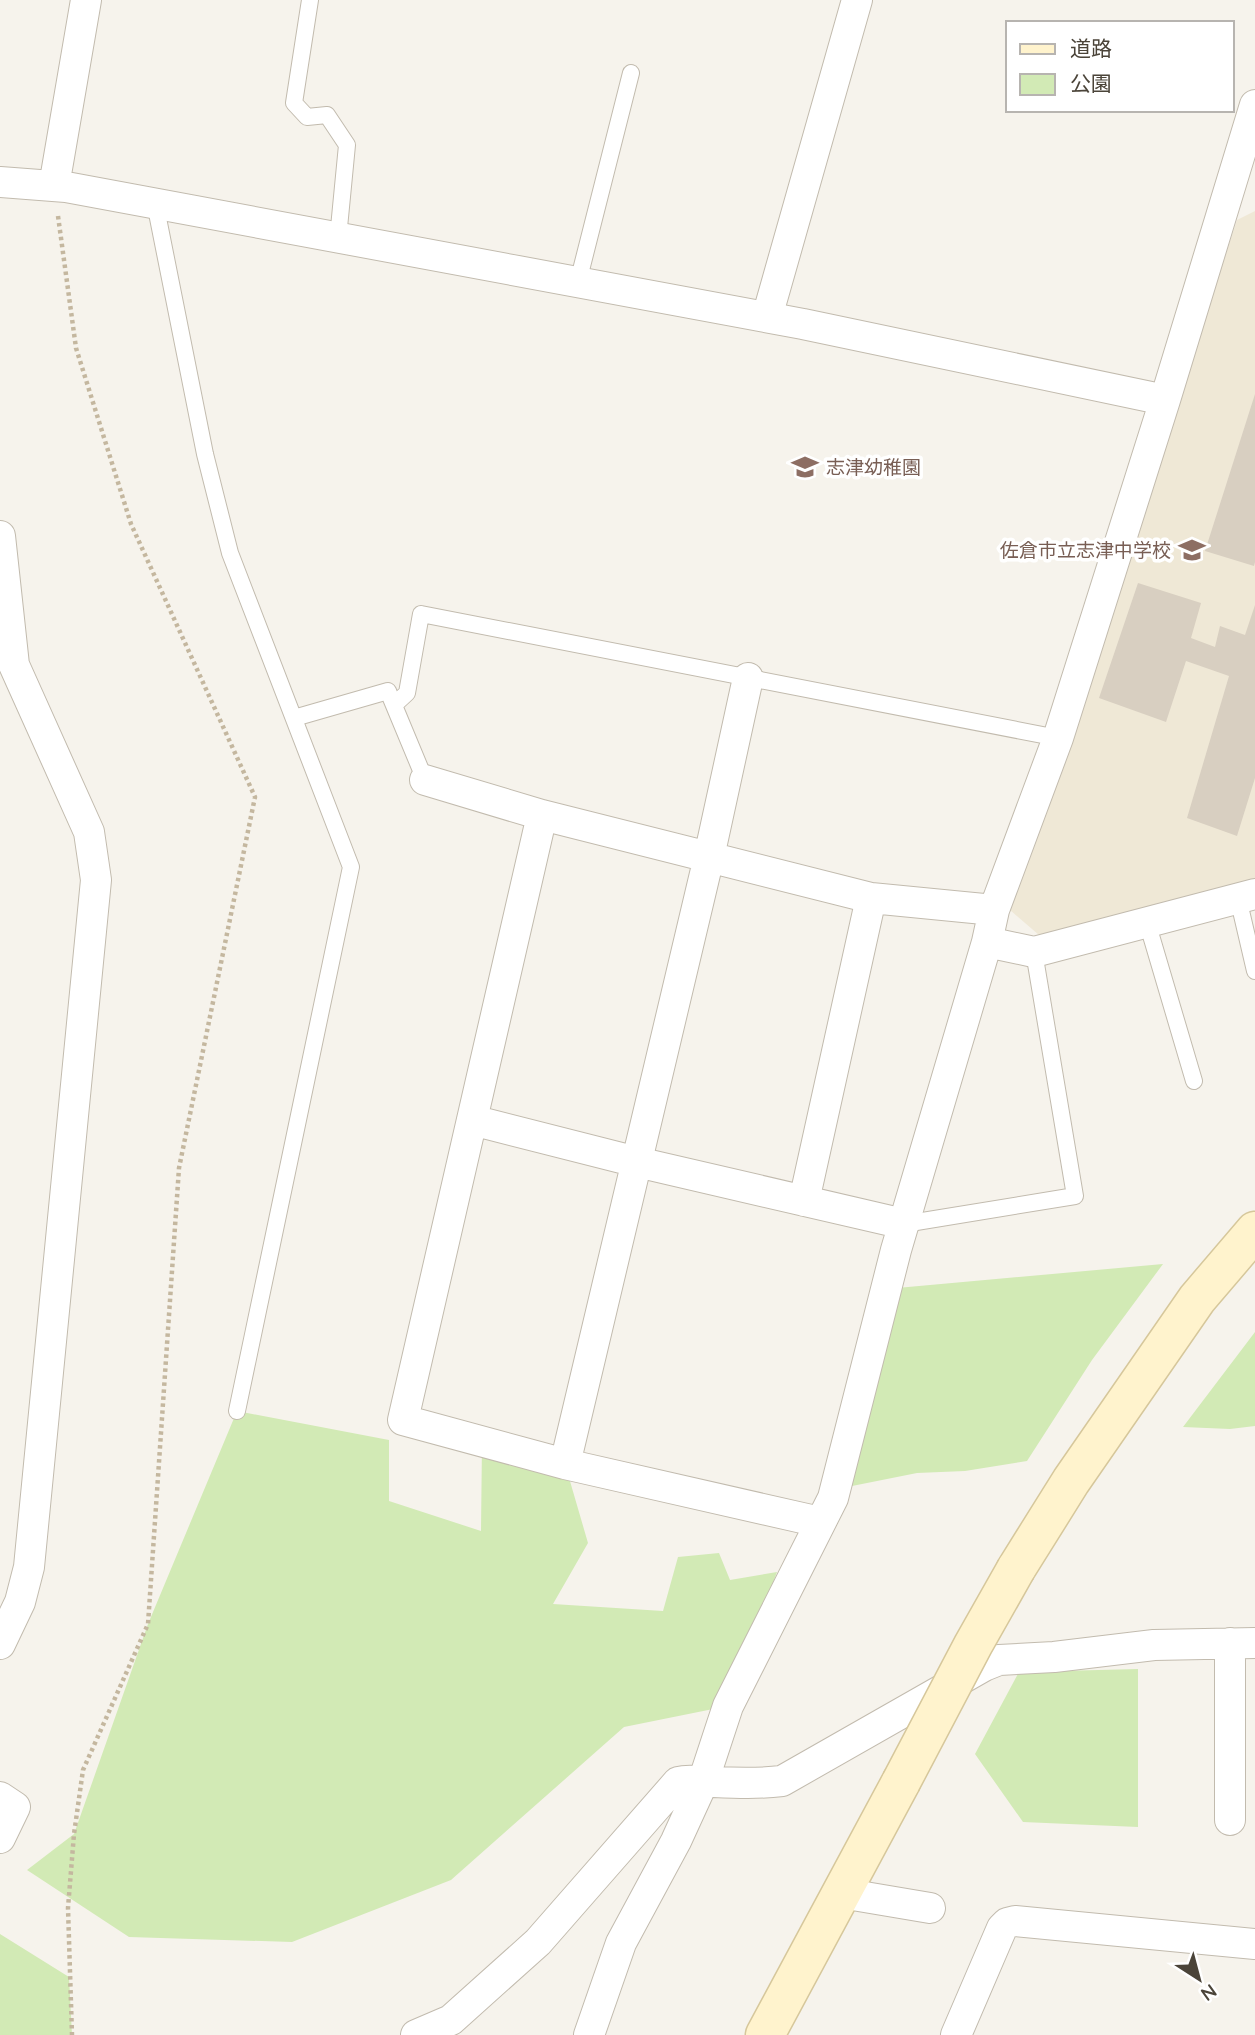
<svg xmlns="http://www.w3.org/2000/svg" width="1255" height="2035" font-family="Quicksand,'Noto Sans JP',sans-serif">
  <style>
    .education { fill: #efe8d6 }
    .green { fill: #d2eab5 }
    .building { fill: #d8cfc1 }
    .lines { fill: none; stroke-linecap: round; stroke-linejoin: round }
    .lane-casing { stroke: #c2bbae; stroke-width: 18 }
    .street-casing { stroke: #c2bbae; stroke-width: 32 }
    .secondary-casing { stroke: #d6c79b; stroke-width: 41 }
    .path { stroke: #c4b79f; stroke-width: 4.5; stroke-dasharray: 3.5 3.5; stroke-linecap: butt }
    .lane { stroke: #fff; stroke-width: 16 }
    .street { stroke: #fff; stroke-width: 30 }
    .secondary { stroke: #fff3cd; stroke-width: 38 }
    .secondary-bridge-casing { stroke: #d6c79b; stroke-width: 41; stroke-linecap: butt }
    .secondary-bridge { stroke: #fff3cd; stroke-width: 38 }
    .labels { text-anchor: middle; stroke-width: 7; stroke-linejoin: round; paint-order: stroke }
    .education-label { font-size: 19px; fill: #785e54; stroke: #fff; text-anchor: start }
  </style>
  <rect width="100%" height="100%" fill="#f6f3ec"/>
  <!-- education -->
  <path class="education" d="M1255,211V879L1039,935L1010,910L1237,220Z"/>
  <!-- green -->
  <path class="green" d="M1163,1264L1092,1360L1027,1461L965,1471L917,1473L852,1486L848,1474L897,1288Z
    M1255,1332V1426L1230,1429L1183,1427Z
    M237,1411L389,1440V1501L481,1531L482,1442L565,1464L588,1543L553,1604L663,1611L678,1557L719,1553L730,1580L777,1572L728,1706L624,1727L451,1880L292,1942L129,1937L27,1870L74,1834L148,1624Z
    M1138,1669V1827L1023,1822L975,1754L1019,1672Z
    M0,1934L69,1977L72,2035H0Z"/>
  <!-- building -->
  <path class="building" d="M1255,394V562L1254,566L1205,551Z
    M1138,583L1201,603L1191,638L1215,647L1220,626L1245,635L1255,605V778L1237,836L1187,818L1229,676L1186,661L1166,722L1099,698Z"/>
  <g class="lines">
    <defs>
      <path id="lane" d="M310,0L294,103L307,117L327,115L347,145L338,238
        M155,203L205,454L230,553L351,867L237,1411
        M578,282L631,73
        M394,705L407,693L421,614L1058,738
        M294,718L388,691L425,780
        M1238,898L1255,971
        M1147,922L1194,1081
        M904,1224L1075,1196L1034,952"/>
      <path id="street" d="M0,182L66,187L803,324L1165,400
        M54,186L86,0
        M767,317L857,0
        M0,536L14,665L89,832L96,880L29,1567L20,1602L0,1644
        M425,780L542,815L871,898L994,910
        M542,815L403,1420L565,1464L820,1522
        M987,942L1034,952L1255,894
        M472,1120L637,1162L904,1224
        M804,1201L871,898
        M565,1464L709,857L748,678
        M0,1797L15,1807L0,1838
        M1230,1820V1643
        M841,1893L930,1908
        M416,2035L451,2020L538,1942L678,1782C690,1779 700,1782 712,1782C736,1783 758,1784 782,1781L984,1666L999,1660L1054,1657L1154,1645L1255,1643
        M589,2035L621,1943L676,1841L703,1782L728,1706L833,1498L896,1250L987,942L994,910L1058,738L1165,400L1255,105
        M956,2035L1002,1928L1007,1923L1015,1921L1255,1944"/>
      <path id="secondary" d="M1016,1569L1071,1481L1197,1299L1255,1231
        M765,2035L901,1782"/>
    </defs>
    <!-- lane casing -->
    <use href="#lane" class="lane-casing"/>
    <!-- street casing -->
    <use href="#street" class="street-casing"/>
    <!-- secondary casing -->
    <use href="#secondary" class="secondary-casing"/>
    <!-- path -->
    <path class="path" d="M58,216L76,348L131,524L255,797L179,1168L148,1624L83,1770L74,1834L68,1908L72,2035"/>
    <!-- lane -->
    <use href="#lane" class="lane"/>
    <!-- street -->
    <use href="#street" class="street"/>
    <!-- secondary -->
    <use href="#secondary" class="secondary"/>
    <defs>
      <path id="secondary-bridge" d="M901,1782L973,1645L1016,1569"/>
    </defs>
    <!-- secondary-bridge casing -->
    <use href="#secondary-bridge" class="secondary-bridge-casing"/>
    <!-- secondary-bridge -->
    <use href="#secondary-bridge" class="secondary-bridge"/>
  </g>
  <!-- icons -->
  <defs>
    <symbol id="school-bare" viewBox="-9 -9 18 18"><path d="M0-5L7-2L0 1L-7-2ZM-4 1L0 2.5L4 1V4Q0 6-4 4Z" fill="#8d6e63" stroke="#fff" stroke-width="2.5" paint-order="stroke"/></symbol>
  </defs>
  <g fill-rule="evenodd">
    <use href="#school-bare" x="786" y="448" width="38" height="38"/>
    <use href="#school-bare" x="1173" y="531" width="38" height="38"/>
  </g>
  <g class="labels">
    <!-- education labels -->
    <g class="education-label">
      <text x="826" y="474">志津幼稚園</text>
      <text x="1171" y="557" text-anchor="end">佐倉市立志津中学校</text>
    </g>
  </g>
  <!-- legend -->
  <rect x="1006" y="21" width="228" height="91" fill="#ffffff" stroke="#b7b4b0" stroke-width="2"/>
  <rect x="1020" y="44" width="35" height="10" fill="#fff3cd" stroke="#b7b4b0" stroke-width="2"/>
  <text x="1070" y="56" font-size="21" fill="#4b4439">道路</text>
  <rect x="1020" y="74" width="35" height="21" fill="#d2eab5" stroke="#b7b4b0" stroke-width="2"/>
  <text x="1070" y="91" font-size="21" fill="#4b4439">公園</text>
  <!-- north arrow -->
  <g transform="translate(1199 1979) rotate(144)" stroke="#ffffff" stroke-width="5" paint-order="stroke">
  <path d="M0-5L12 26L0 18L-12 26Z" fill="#4b4439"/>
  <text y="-10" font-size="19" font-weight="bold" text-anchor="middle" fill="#4b4439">N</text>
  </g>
</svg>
